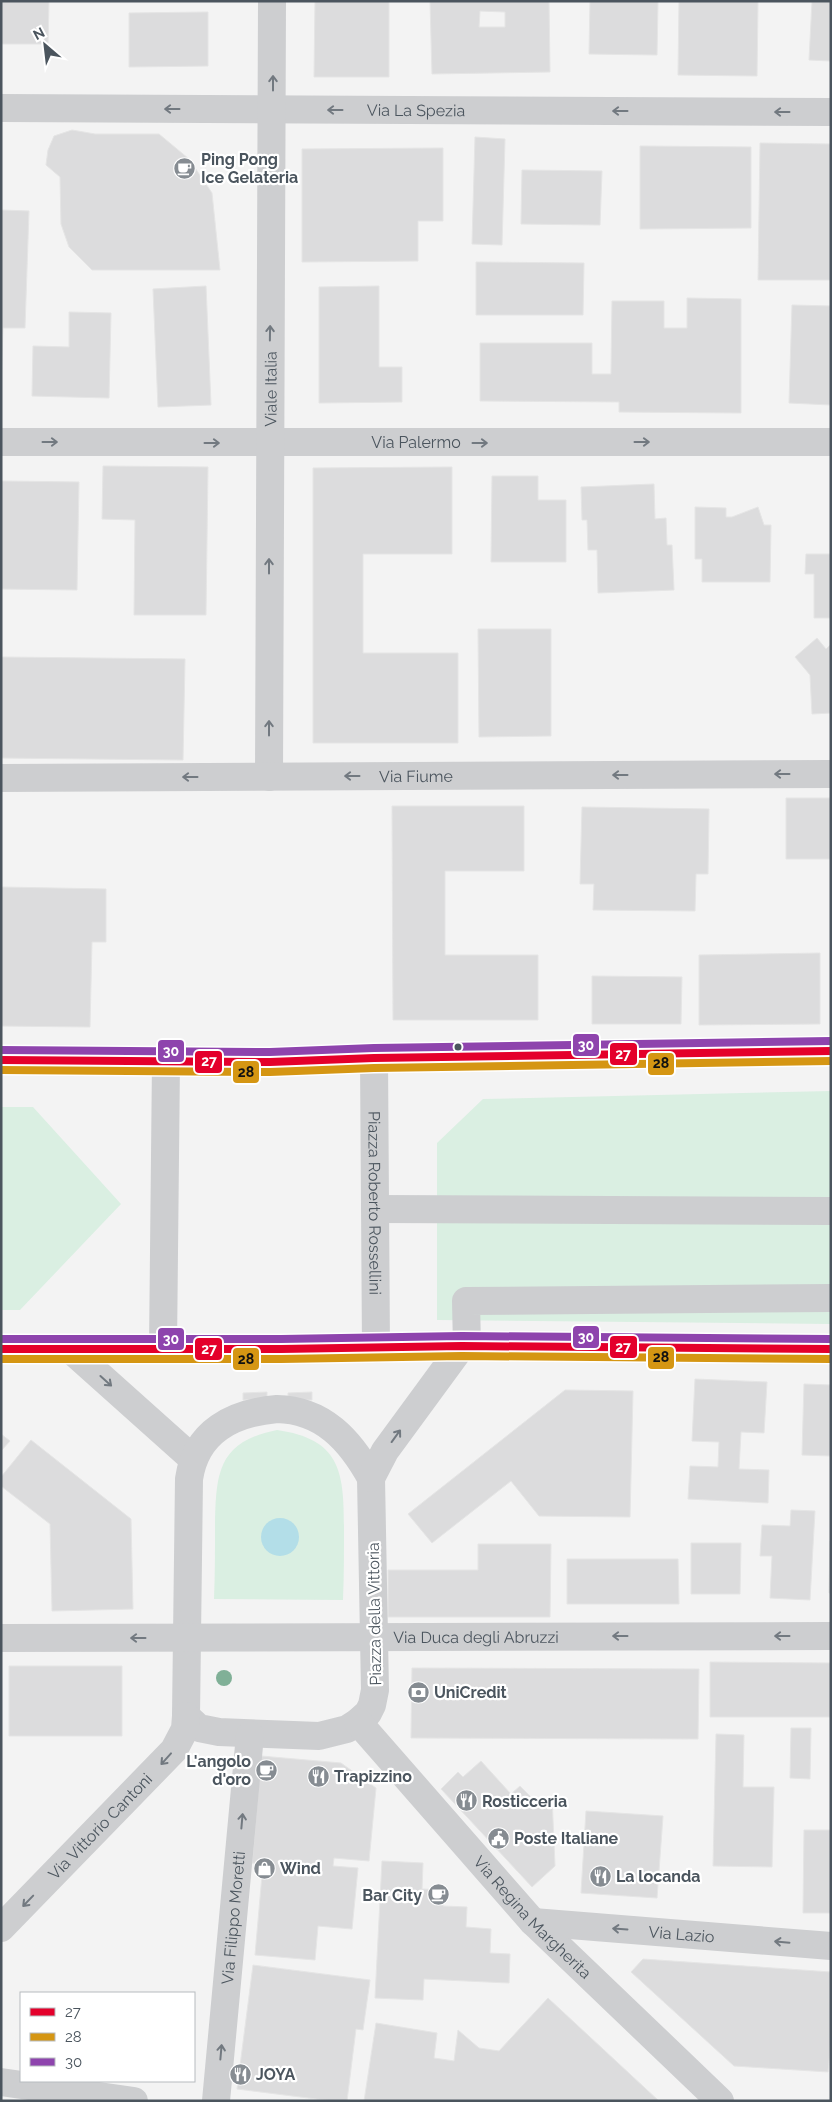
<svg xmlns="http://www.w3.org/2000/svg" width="832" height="2102" font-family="Raleway,sans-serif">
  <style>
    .green { fill: #daefe2 }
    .water { fill: #b3dee8 }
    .building { fill: #dcdcdd; stroke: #e5e5e5; fill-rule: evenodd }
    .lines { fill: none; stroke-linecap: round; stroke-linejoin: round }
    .minor { stroke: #cdced0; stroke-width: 28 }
    .bus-1-casing { stroke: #fff; stroke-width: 11 }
    .bus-2-casing { stroke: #fff; stroke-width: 11 }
    .bus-3-casing { stroke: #fff; stroke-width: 11 }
    .bus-1 { stroke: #e4002b; stroke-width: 8 }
    .bus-2 { stroke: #d59613; stroke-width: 8 }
    .bus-3 { stroke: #8e44ad; stroke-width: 8 }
    .tree { fill: #80b097 }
    .oneway { stroke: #727980 }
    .bus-dot { fill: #4b555e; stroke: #fff; stroke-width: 2 }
    .labels { text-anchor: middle; stroke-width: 4.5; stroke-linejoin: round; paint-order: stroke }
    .street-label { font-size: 16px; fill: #4b555e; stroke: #fff }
    .poi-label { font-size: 16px; font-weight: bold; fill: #4b555e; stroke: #fff; text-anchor: start }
    .line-badge { stroke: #fff; stroke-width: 2 }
    .badge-label { font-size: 14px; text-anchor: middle; font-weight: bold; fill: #fff }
    .pale-badge-label { font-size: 14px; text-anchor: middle; font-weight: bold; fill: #111 }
  </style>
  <rect width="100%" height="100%" fill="#f3f3f3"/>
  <!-- green -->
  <path class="green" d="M831,1091V1324L437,1320V1143L483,1099Z
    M1,1107H33L121,1204L20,1310H1Z
    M277,1430C340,1439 344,1471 344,1527C344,1551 344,1576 343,1600L214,1599C215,1575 215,1551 215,1527C216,1474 217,1442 277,1430Z"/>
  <!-- water -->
  <path class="water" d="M261 1537a19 19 0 1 1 38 0a19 19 0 1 1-38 0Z"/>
  <!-- building -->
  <path class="building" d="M1,1H49L48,44H1Z
    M315,1H389V77H314Z
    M430,1H549L550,72L432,74ZM480,11L505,12V27H479Z
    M590,1H658L657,55L589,54Z
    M679,1H758L757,76L678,75Z
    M812,2H831V61L809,60Z
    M208,12V66L129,67V13Z
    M72,130L95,134H159L189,159L212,193L220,270H92L69,247L61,224L60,177L46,165L48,150L54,136Z
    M475,137L505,139L502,245L472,244Z
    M760,143L831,144V280H758Z
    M640,146L751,147V228L640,229Z
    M443,148V221H418V261L302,262V149Z
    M522,170L602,171L600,225L521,224Z
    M1,210L29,211L25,328H3L1,386Z
    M476,262L584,263L583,315H476Z
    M206,286L211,405L158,407L153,289Z
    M379,286V367H402V402L319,403V287Z
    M687,298L741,299V413L619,412V402L480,401V343H592V374H611L612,301H664V328H687Z
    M792,305L831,306V405L789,403Z
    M69,312L111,313L109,398L32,396L33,346L69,347Z
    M103,466L208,467L206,615H134L135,520L102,519Z
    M452,467V554H363V653H458V743H313V468Z
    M492,476H538V500H566V562H491Z
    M1,481L79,482L77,590L1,589Z
    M654,484L655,519L666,518L667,545H672L674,590L598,593L597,550H588L587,520H582L581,487Z
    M695,507L726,508V517H732L758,507L764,525H771L770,582H702V559H695Z
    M806,554H831V618H814V574H805Z
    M478,629H551V736L479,737Z
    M817,638L826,649L831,644V713L812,714L810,675L795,657Z
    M1,657L185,659L183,760L1,758Z
    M786,798H831V859H786Z
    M392,806H524V871H445V955H538V1020H393Z
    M582,807L709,809L708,874H696L695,911L593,910L594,884H580Z
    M1,887L106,889V942H92L90,1027L1,1026Z
    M820,953V1024L699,1025V955Z
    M592,976L682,977L681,1024H592Z
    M695,1379L767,1382L764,1433L741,1432L739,1469L769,1470L768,1503L688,1499L690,1466L718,1467L719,1442L692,1441Z
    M804,1384L831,1385V1456L802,1455Z
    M565,1390L633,1391L630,1517L539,1516L511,1481L432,1543L408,1514Z
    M267,1392V1399L243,1400V1393Z
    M312,1392V1400H288V1393Z
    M1,1434L10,1441L1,1451Z
    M31,1440L131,1519L133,1609L52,1611L50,1524L1,1486V1477Z
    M791,1510L815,1511L810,1600L770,1598L772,1556H760L762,1525L790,1526Z
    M830,1541H831V1593H829Z
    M691,1543H741L740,1594H691Z
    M478,1544H551L550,1617H388V1570H478Z
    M567,1559H678L679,1604H567Z
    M710,1662L831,1663V1717H710Z
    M9,1666H122V1736H9Z
    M412,1668L699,1669L698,1739L411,1738Z
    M791,1728H811L810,1779L790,1778Z
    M716,1734L744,1735L743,1787H774L772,1867L713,1866Z
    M261,1756L341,1763L376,1788L369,1861L334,1858L333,1866L358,1868L352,1929L318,1926L315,1960L255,1955L263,1864L252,1863Z
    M481,1761L511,1794L520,1786L532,1798L552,1797L555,1866L532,1887L441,1789L458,1772L463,1777Z
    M586,1811L663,1816L657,1898L581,1893Z
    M804,1830H831V1913H803Z
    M382,1861L423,1863L422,1889L443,1890V1906L467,1907L466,1927L491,1929L490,1953L510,1954L509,1983L424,1979L423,2000L375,1998Z
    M643,1959L831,1972V2038L828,2072L734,2066L631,1972Z
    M253,1965L370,1980L363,2030L356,2029L347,2101H332L237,2089Z
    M548,1998L659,2101H364L376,2023L437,2033L434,2058L454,2061L458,2030L479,2048L499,2051Z"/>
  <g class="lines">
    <!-- minor -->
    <g class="minor">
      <path id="s1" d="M1,108L831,112"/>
      <path id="s2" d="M1,442H831"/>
      <path id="s3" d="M269,777L272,1"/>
      <path id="s4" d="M1,778L831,774"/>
      <path id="s5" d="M374,1058L376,1349"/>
      <path d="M1,1060L270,1062L374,1058L831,1051"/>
      <path d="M375,1209L831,1211"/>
      <path d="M467,1347L466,1301L831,1298"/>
      <path d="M163,1348L166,1061"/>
      <path d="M1,1349H281L462,1346L831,1349"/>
      <path d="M70,1349L193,1459"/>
      <path d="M277,1409C323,1410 350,1440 371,1478L375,1690L372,1705L368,1713L358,1722L347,1729L319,1736L219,1732L199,1728L186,1716L189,1479C196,1431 233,1413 277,1409Z"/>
      <path d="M371,1478L385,1451L462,1346"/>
      <path id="s6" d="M1,1638L831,1636"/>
      <path id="s7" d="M358,1722L533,1922L720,2101"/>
      <path id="s8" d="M533,1922L831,1946"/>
      <path id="s9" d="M1,1928L174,1750L185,1729L186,1716"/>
      <path d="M1,2082L134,2101"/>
      <path id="s10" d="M216,2101L250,1735"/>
    </g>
    <defs>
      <path id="bus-1" d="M1,1060L270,1062L374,1058L831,1051
        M1,1349H281L462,1346L831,1349"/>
      <path id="bus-2" d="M1,1070L270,1072L374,1068L831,1061
        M1,1359H281L462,1356L831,1359"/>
      <path id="bus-3" d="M1,1050L270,1052L374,1048L831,1041
        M1,1339H281L462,1336L831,1339"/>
    </defs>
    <!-- bus-1 casing -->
    <use href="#bus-1" class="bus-1-casing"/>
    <!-- bus-2 casing -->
    <use href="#bus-2" class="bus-2-casing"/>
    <!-- bus-3 casing -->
    <use href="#bus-3" class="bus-3-casing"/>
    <!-- bus-1 -->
    <use href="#bus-1" class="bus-1"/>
    <!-- bus-2 -->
    <use href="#bus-2" class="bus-2"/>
    <!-- bus-3 -->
    <use href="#bus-3" class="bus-3"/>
  </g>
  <!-- trees -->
  <circle class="tree" cx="224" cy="1678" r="8"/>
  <!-- one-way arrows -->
  <defs><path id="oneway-shaft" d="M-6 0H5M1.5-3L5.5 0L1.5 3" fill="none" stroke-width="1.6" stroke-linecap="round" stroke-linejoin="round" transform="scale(1.25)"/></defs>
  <g class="oneway">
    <use href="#oneway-shaft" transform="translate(273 83) rotate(-90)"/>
    <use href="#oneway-shaft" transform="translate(172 109) rotate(-180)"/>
    <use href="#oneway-shaft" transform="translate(335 110) rotate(-180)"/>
    <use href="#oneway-shaft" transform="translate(620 111) rotate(-180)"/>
    <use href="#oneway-shaft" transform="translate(782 112) rotate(-180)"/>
    <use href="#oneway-shaft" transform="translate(270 333) rotate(-89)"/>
    <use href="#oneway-shaft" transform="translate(50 442)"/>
    <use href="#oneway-shaft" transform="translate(642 442)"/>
    <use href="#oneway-shaft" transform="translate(212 443)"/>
    <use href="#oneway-shaft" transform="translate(480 443)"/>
    <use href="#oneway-shaft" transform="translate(269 566) rotate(-90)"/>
    <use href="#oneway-shaft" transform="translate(269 728) rotate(-90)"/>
    <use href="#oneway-shaft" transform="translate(782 774) rotate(180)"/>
    <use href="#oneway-shaft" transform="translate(620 775) rotate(180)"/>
    <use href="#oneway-shaft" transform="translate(352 776) rotate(180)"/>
    <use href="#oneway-shaft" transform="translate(190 777) rotate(180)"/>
    <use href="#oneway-shaft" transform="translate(106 1381) rotate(42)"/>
    <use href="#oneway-shaft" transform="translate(396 1436) rotate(-54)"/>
    <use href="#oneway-shaft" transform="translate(620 1636) rotate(-180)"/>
    <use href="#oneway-shaft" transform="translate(782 1636) rotate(-180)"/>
    <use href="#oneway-shaft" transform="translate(138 1638) rotate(180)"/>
    <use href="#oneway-shaft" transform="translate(166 1759) rotate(132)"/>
    <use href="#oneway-shaft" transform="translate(242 1821) rotate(-85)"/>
    <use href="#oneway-shaft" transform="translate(28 1901) rotate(134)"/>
    <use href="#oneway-shaft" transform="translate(620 1929) rotate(-176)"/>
    <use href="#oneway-shaft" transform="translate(782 1942) rotate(-175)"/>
    <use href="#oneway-shaft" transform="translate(221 2052) rotate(-85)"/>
  </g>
  <!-- icons -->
  <defs>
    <symbol id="cafe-disc" viewBox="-11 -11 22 22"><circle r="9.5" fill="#868c92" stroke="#fff"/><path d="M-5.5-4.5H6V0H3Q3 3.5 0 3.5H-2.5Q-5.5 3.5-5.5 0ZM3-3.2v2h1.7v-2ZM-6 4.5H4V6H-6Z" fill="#fff"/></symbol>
    <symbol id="bank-disc" viewBox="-11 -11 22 22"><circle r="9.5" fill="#868c92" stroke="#fff"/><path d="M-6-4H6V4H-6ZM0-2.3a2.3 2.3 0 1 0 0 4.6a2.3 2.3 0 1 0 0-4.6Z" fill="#fff"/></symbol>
    <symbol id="restaurant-disc" viewBox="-11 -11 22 22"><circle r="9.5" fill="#868c92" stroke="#fff"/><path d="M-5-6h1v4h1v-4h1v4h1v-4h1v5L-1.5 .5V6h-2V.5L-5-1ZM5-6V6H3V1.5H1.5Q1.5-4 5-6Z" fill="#fff"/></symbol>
    <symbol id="civic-disc" viewBox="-11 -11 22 22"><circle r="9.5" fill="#868c92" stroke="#fff"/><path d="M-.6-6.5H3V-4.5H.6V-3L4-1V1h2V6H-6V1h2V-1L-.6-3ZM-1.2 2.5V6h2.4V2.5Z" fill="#fff"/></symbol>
    <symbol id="shop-disc" viewBox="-11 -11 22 22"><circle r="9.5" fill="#868c92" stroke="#fff"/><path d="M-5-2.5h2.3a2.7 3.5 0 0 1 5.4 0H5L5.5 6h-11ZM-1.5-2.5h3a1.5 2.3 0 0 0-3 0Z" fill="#fff"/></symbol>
  </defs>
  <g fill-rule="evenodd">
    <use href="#cafe-disc" x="172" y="156" width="25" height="25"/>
    <use href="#bank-disc" x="406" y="1680" width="25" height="25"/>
    <use href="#cafe-disc" x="254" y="1758" width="25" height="25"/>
    <use href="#restaurant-disc" x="306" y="1764" width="25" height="25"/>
    <use href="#restaurant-disc" x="454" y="1788" width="25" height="25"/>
    <use href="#civic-disc" x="486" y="1826" width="25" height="25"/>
    <use href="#shop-disc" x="252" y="1856" width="25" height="25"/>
    <use href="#restaurant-disc" x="588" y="1864" width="25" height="25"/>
    <use href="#cafe-disc" x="426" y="1882" width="25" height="25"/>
    <use href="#restaurant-disc" x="228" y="2062" width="25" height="25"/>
  </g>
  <!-- markers -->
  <circle class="bus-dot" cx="458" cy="1047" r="4.5"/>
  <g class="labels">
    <!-- street labels -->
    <g class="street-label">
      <text dy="6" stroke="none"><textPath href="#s1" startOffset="415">Via La Spezia</textPath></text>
      <text dy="6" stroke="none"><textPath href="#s3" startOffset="388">Viale Italia</textPath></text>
      <text dy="6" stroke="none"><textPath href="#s2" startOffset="415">Via Palermo</textPath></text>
      <text dy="6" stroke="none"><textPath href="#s4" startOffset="415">Via Fiume</textPath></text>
      <text dy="6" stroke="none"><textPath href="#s5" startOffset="145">Piazza Roberto Rossellini</textPath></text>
      <text transform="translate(374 1614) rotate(-91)" y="6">Piazza della Vittoria</text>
      <text dy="6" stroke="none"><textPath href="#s6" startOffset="475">Via Duca degli Abruzzi</textPath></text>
      <text dy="6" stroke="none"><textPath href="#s9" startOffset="142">Via Vittorio Cantoni</textPath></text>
      <text dy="6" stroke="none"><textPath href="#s7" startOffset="262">Via Regina Margherita</textPath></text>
      <text dy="6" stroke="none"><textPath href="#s10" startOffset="184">Via Filippo Moretti</textPath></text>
      <text dy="6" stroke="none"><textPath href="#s8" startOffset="149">Via Lazio</textPath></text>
    </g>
    <!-- poi labels -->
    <g class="poi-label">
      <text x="201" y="165">Ping Pong<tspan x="201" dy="18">Ice Gelateria</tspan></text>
      <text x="434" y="1698">UniCredit</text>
      <text x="251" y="1767" text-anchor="end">L'angolo<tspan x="251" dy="18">d'oro</tspan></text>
      <text x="334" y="1782">Trapizzino</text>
      <text x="482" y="1807">Rosticceria</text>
      <text x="514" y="1844">Poste Italiane</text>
      <text x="280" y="1874">Wind</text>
      <text x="616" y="1882">La locanda</text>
      <text x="422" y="1901" text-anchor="end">Bar City</text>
      <text x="256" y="2080">JOYA</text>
    </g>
  </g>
  <g class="line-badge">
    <rect x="572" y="1033" width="28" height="24" rx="5" fill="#8e44ad"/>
    <rect x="157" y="1039" width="28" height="24" rx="5" fill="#8e44ad"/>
    <rect x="609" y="1042" width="29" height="24" rx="5" fill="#e4002b"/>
    <rect x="194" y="1050" width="29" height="24" rx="5" fill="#e4002b"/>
    <rect x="647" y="1052" width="28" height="24" rx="5" fill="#d59613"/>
    <rect x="232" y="1060" width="28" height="24" rx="5" fill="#d59613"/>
    <rect x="572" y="1325" width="28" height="24" rx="5" fill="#8e44ad"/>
    <rect x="157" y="1327" width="28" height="24" rx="5" fill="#8e44ad"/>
    <rect x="609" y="1335" width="29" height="24" rx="5" fill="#e4002b"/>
    <rect x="194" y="1337" width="29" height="24" rx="5" fill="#e4002b"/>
    <rect x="647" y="1346" width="28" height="24" rx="5" fill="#d59613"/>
    <rect x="232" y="1347" width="28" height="24" rx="5" fill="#d59613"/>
  </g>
  <g class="badge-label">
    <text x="586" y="1050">30</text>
    <text x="171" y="1056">30</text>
    <text x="623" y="1059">27</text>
    <text x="209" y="1066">27</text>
    <text x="586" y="1342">30</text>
    <text x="171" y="1344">30</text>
    <text x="623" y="1352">27</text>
    <text x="209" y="1354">27</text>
  </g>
  <g class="pale-badge-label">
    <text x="661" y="1068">28</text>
    <text x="246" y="1077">28</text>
    <text x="661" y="1362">28</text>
    <text x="246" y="1364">28</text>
  </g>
  <!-- border -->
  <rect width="832" height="2102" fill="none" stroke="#4b555e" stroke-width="5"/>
  <!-- legend -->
  <rect x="20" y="1992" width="175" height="90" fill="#ffffff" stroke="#b7bbbf"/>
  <rect x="30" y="2008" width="25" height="8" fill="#e4002b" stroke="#b7bbbf"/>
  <text x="65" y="2017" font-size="15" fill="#4b555e">27</text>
  <rect x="30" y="2033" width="25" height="8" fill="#d59613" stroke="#b7bbbf"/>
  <text x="65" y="2042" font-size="15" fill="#4b555e">28</text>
  <rect x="30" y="2058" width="25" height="8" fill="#8e44ad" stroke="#b7bbbf"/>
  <text x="65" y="2067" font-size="15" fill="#4b555e">30</text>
  <!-- north arrow -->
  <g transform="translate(45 45) rotate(332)" stroke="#ffffff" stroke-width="4" paint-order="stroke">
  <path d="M0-4L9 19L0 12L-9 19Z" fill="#4b555e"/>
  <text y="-8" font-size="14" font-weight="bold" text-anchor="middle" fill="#4b555e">N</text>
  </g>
</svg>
